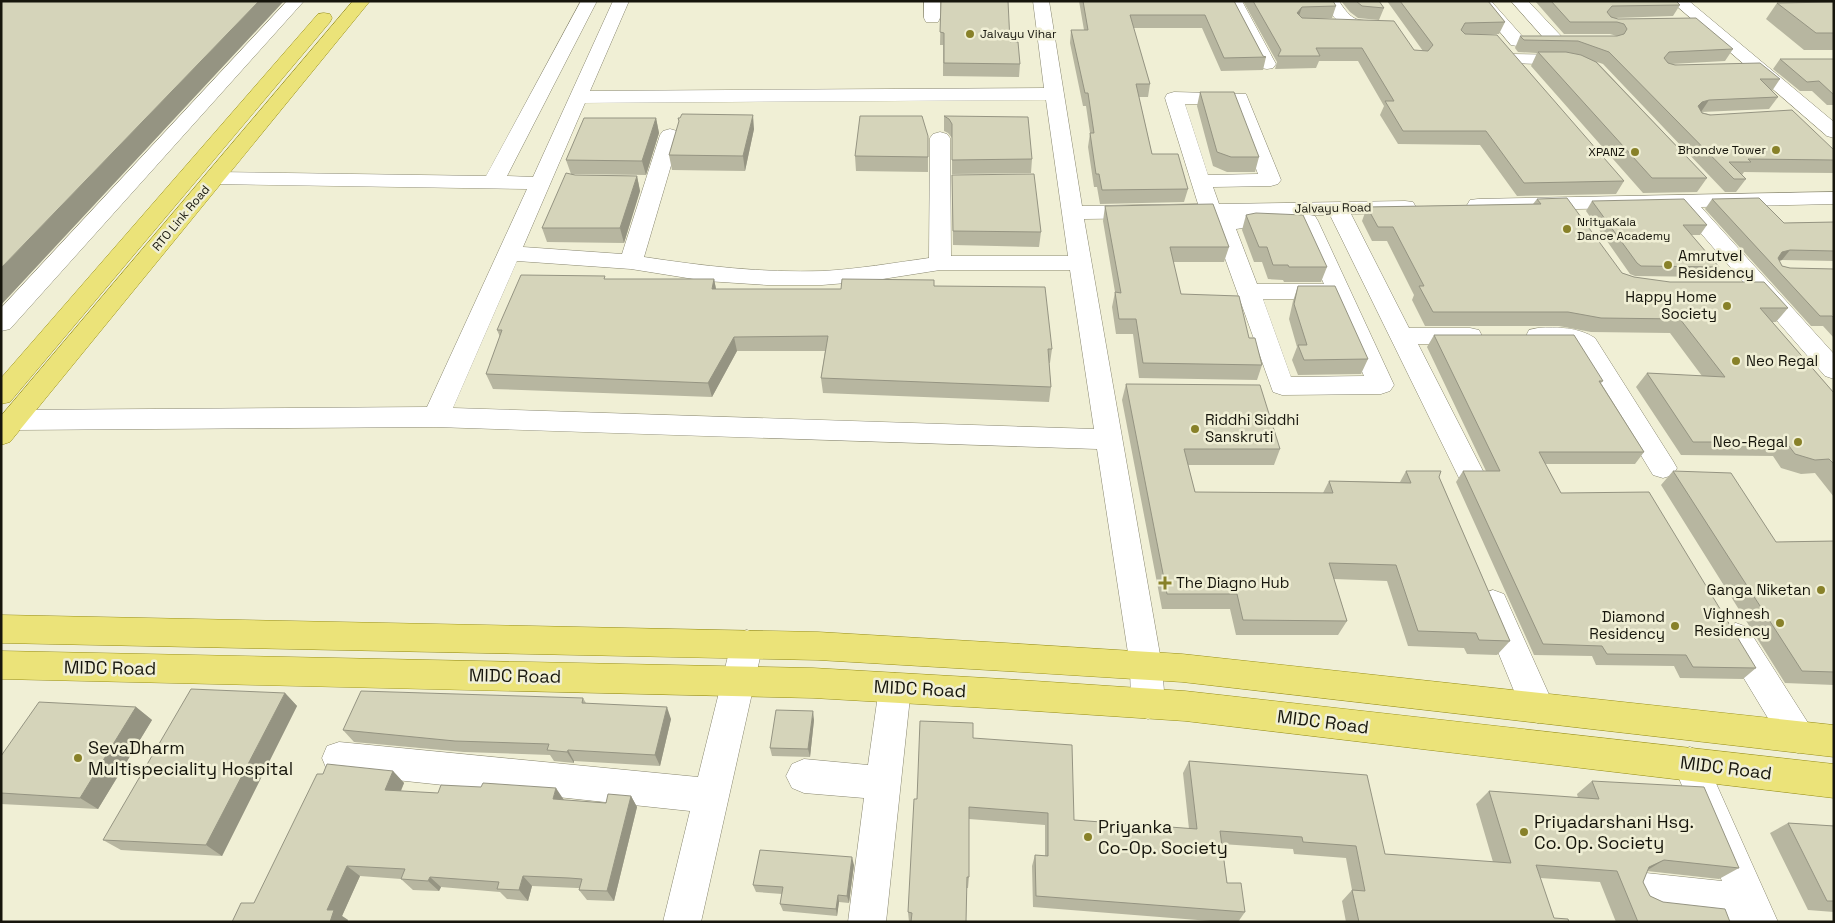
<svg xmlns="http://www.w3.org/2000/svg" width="1835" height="923" font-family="'Space Grotesk',sans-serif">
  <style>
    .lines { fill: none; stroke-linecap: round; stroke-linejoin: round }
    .minor-casing { stroke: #898770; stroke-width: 1 }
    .major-casing { stroke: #988f19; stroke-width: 1 }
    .minor { fill: #fff; fill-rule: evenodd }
    .major { fill: #ebe379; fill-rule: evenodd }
    .wall { fill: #b7b6a0 }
    .shaded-wall { fill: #959482 }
    .building { fill: #d5d4ba; stroke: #959482 }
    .poi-dot { fill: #888129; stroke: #f0efd5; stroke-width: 2 }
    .labels { text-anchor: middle; stroke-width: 5; stroke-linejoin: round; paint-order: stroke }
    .far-poi-label { font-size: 12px; fill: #16150c; stroke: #f0efd5; text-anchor: start }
    .far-street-label { font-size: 12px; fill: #16150c; stroke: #f0efd5 }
    .poi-label { font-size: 15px; fill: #16150c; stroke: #f0efd5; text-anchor: end }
    .near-street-label { font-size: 18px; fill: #16150c; stroke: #f0efd5 }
    .near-poi-label { font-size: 18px; fill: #16150c; stroke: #f0efd5; text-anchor: start }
  </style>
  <rect width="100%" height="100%" fill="#f0efd5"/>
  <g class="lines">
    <defs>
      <path id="minor" d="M287,1H304L10,329L1,331V308Z
        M581,1H597L507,176L533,177L613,1H629L590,91L1044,88L1033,1H1049L1082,206L1198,204L1165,98L1167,94L1174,92L1246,94L1281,180L1278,184L1271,186L1213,187L1219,204L1405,201L1413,202L1416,207L1413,212L1405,213L1351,214L1409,328H1470L1479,330L1482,336L1479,342L1470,344H1418L1483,471L1479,478L1469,482L1459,478L1330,215H1310L1315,216L1318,221L1394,385L1390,391L1381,394L1282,395L1273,392L1212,222L1218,217L1084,219L1162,666L1165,704L1160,715L1148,719L1136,715L1131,704L1130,666L1097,449L436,427L14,430L5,427L1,421L5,413L14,410L427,407L527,189L215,184L208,182L205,178L208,174L215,172L486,176ZM1046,100L1068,256H951L950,138L947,134L940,132L933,134L930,138L929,258C893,263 858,269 823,271C762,273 703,266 644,257L680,135L677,131L670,129L663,131L660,135L622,254L523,247L585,103ZM1185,104H1232L1258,174L1208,175ZM1245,216H1273L1267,221L1270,226L1299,228L1324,284H1257L1236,229L1250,227L1253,222L1250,217ZM517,261L631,269L706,281L767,285H822L870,281L940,270H1070L1094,429L453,408ZM1263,299H1330L1364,376L1291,377Z
        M924,1H940V18L938,22H926L924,18Z
        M1226,1H1242L1276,64L1273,68L1267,69L1261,68Z
        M1323,1H1339C1356,28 1360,17 1385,23L1388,27L1385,31C1354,38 1338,27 1323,1Z
        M1474,1H1491L1523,37L1526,41L1523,45L1517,46L1511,45Z
        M1511,1H1528L1562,37L1565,41L1562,45L1556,46L1550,45Z
        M1671,1H1689L1834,122V138L1827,136Z
        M1809,1H1828L1834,6V19L1828,18Z
        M1512,54L1571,55L1577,56L1580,60L1577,64L1571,65L1506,63L1503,59L1506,55Z
        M1834,192V204L1701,207L1834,354V379L1825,376L1678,207L1478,211L1470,210L1467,205L1470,200L1478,199Z
        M1538,328C1558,327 1578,327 1595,338L1673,461L1677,468L1673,475L1663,478L1653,475L1577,350C1563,340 1545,346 1529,342L1526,336L1529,330Z
        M1493,590L1504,594L1508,603L1555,708L1550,719L1538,723L1526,719L1521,708L1478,603L1482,594Z
        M1736,623L1747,627L1810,726L1815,737L1810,748L1798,753L1786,748L1725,647L1720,637L1725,627Z
        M747,630L758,634L763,644L701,922H663L690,811L339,774L327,770L322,758L327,746L339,742L698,777L731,644L736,634Z
        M895,673L907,677L911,688L886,922H848L864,798L804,793L792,788L786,776L792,764L804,759L868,765L879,688L883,677Z
        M1690,747L1702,752L1778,922H1740L1646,911L1633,905L1627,892L1633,879L1646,873L1722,881L1673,764L1678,752Z"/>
      <path id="major" d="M353,1H370L10,442L1,445V416Z
        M324,13L330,14L332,18L330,22L10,402L1,404V378L318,14Z
        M1,615L818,632L1005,643L1182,654L1834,725V757L1182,682L1005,671L818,660L1,643Z
        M1,651L813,668L1004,679L1185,691L1834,764V798L1185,721L1004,709L813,698L1,679Z"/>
    </defs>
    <!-- minor casing -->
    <use href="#minor" class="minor-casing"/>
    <!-- major casing -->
    <use href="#major" class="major-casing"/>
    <!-- minor -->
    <use href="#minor" class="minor"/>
    <!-- major -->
    <use href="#major" class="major"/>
  </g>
  <!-- wall -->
  <path class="wall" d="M941,1L1010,42L1020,64L1019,77L943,76V45H940Z
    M1079,1H1234L1263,56L1266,57L1263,70L1221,71L1202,28H1133L1150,84L1148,97H1139L1152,154L1188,189L1184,202L1100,204L1097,187H1094L1088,147L1090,133L1086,106H1083L1070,43L1071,30H1084Z
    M1243,1H1333L1336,6L1332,18L1313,19L1414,50L1423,51L1387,1H1488L1505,22L1499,34L1480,35L1624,181L1616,194L1517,196L1480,145L1398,144L1380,115L1384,106L1358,61H1319L1316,68L1275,69L1277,62Z
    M1341,1H1379L1384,8L1379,20L1358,18L1350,12Z
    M1535,1H1676L1680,5L1673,16L1614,18L1733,49L1725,61L1671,64L1780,79L1772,91L1778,97L1769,109L1701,112L1834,150V173L1744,172L1742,175L1746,179L1736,192H1725L1603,64L1597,62L1707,178L1697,192L1643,193L1531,66L1537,53L1518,52L1515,48L1520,36H1617L1610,34H1564Z
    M1834,2V50H1804L1766,19L1777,3Z
    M1780,59H1834V105H1827L1812,91H1800L1773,69Z
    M1200,92L1259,157L1255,172H1227L1213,166L1197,106Z
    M944,116L1032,159L1031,173L952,174V138L948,133L944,131Z
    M656,118L659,133L646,175L572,174L575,175L637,176L640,191L624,243L547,242L542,228L571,174L566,160Z
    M678,118L754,129L745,171L672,170L669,155L679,122Z
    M928,136V172L856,171L855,156Z
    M952,175L1041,232L1039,247L953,245Z
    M1537,199L1622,273L1634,277L1788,308L1776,322H1772L1834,393V497L1815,473L1801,474L1781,468L1773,456L1681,455L1636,387L1647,373L1702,376L1670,333L1591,332L1559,326H1425L1412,300L1414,295L1387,241H1372L1362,221L1367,207L1533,204Z
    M1712,199L1784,223L1834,222V261L1782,260L1779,261L1782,266L1790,268L1834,269V338L1823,326H1811L1705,209Z
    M1592,201L1707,225L1700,235H1691L1719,267L1711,277L1635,276L1630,274L1586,211Z
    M1105,206L1229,247L1224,262H1173L1181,294L1249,338L1262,365L1257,380L1139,378L1133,334H1116L1112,307L1115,292L1103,221Z
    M1246,215L1327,267L1321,282H1284L1283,280L1268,279L1262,262H1254L1242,230Z
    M606,279H714L716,289H841L934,286L1052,349L1050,363H1049L1051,387L1049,402L823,393L821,378L825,351H737L712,397L493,389L486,374L500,337L497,330Z
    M1298,286L1368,359L1361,374L1298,375L1292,360L1297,347L1289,319L1293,301Z
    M1434,335L1603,381L1601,383L1644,452L1635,464H1545L1561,493L1756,668L1743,679L1680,678L1674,666L1596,665L1592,656L1534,655L1456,482L1463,471H1486L1427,347Z
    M1126,384L1280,449L1274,465H1188L1195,492L1323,493L1329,481L1400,482L1406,471L1439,477L1510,641L1497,655L1467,654L1464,648L1408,646L1387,581L1334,579L1347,621L1338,635H1236L1230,609H1162L1122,400Z
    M1673,471L1776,542L1834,541V685L1785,683L1661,485Z
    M285,693L297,706L222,856L121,850L103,840Z
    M583,698L586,703L671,719L660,766L574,761V763L554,761L550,755L464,752L354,742L343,730Z
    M136,707L152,720L98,809L1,804V756Z
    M814,720L810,757L772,756L770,748Z
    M973,738L1074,820L1189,829L1183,773L1189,761L1385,854L1493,862L1476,804L1489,791L1578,798L1577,794L1592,781L1739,868L1719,879L1647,871L1643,882L1650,896L1663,902L1730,922H1616L1600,882L1540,878L1554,918L1569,922H1346L1342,901L1352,890L1346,858L1294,854L1293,849L1222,844L1227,883L1245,912L1238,922H1223L1033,907L1032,866L1035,855L1045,856V825L969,819V877L968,888H966V922H909L908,912L917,799Z
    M393,771L404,783L401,791L606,803L631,796L637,807L614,901L587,900L579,890L580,888H577L532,886L528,901L507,899L500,892L441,887L439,891L413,890L401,879L360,876L342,916L348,920L347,922H232L254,903L323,774Z
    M1788,823L1834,826V912L1808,910L1770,833Z
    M854,865L849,903L839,902L837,916L783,911L780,904L782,894L756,892L753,885Z"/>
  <!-- shaded-wall -->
  <path class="shaded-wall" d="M259,1H284L1,305V268Z
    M1302,7L1298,19L1297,13Z
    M1709,100L1701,112L1698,106L1702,102Z
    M753,115L754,129L745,171L743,156Z
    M656,118L659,133L646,175L642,161Z
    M637,176L640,191L624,243L620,228Z
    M1790,250L1782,260L1774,262L1782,252Z
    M714,279L717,294L712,289Z
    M734,337L737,351L712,397L708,383Z
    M285,693L297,706L222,856L206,845Z
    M136,707L152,720L98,809L80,798Z
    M667,707L671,719L660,766L655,755Z
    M813,711L814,720L810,757L808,749Z
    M568,750L574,761V763L567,752Z
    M393,771L404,783L396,802L385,790Z
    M556,788L564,800L553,799Z
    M631,796L637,807L614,901L607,891Z
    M852,857L854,865L849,903L847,896Z
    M1664,860L1646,871L1649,867Z
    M347,866L360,876L342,916L348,920L347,922H330L327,910Z
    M523,876L532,886L528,901L519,890Z
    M430,877L441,887L439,891L428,881Z
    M838,895L839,902L837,916L836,909Z"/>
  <!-- building -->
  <path class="building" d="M1,1H259L1,268Z
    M941,1H1008L1010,42H1018L1020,64L944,63V33L940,32Z
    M1083,1H1234L1263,56L1266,57L1224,58L1205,15H1130L1150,84H1136L1152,154H1178L1188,189L1102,190L1099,174H1096L1090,133H1094L1088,93H1085L1071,30H1088Z
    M1253,1H1333L1336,6L1302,7L1297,13L1302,18L1394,21L1414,50L1428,51L1433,45L1400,1H1488L1505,22L1465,23L1461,30L1465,34L1497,35L1624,181L1524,183L1486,131H1403L1385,101H1394L1362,48H1316L1320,56H1278L1281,50Z
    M1356,1H1379L1384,8L1362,6Z
    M1551,1H1676L1680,5L1612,6L1607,12L1611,17L1618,19L1696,18L1733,49L1669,52L1664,58L1668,63L1675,65L1760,63L1780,79H1760L1778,97L1709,100L1702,102L1698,106L1702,113L1710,115L1792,110L1834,150V160L1748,159L1751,162H1729L1746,179H1734L1609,52L1578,41L1524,40L1520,36H1617L1624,34L1627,29L1624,24L1617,22H1570Z
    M1834,2V33H1816L1777,3Z
    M1538,52H1566L1581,55L1596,62L1707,178H1652Z
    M1780,59H1834V95L1819,81L1807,82Z
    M1200,92H1234L1259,157H1231L1217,152Z
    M682,114L753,115L743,156L669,155L679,121L678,118H680Z
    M860,116H922L928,136V157L855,156Z
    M944,116L1028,117L1032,159L952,160V124L949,119Z
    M584,118H656L642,161L566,160Z
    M566,173L575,175L637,176L620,228H542Z
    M1034,174L1041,232L953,231L952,175Z
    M1567,198L1622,273L1634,277L1670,282H1764L1788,308H1760L1834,393V464L1829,459L1815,460L1795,454L1786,442H1693L1647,373L1725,377L1680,319L1601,318L1568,312H1433L1419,286H1424L1393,227H1378L1367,207L1541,204L1537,199Z
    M1759,198L1784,223L1834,222V251L1790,250L1782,252L1778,258L1782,266L1790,268L1834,269V318L1832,316H1820L1712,199Z
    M1684,199L1707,225H1683L1719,267L1641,266L1637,263L1592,201Z
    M1213,204L1229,247H1170L1181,294L1239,296L1249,338H1255L1262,365L1143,363L1136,319H1119L1115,292L1121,293L1105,206Z
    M1256,213L1303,215L1327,267H1289L1288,265H1273L1267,247H1259L1246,215Z
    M521,275L605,276L604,279H714L712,289H841L842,279L934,280V286L1045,287L1052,349H1048L1051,387L821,378L828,336L734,337L708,383L486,374L502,330H497Z
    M1298,286H1335L1368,359L1304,360L1298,345H1307L1294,304Z
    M1434,335H1574L1603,381H1599L1644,452H1539L1561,493L1649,492L1756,668L1693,667L1686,655L1607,654L1602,646L1543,644L1463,471H1500Z
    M1126,384L1260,385L1280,449H1184L1195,492L1333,493L1329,481L1411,483L1406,471H1441L1439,477L1510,641L1479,640L1476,633L1418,631L1396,565L1329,563L1347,621L1243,620L1237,594H1167Z
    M1673,471L1731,473L1776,542L1834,541V672L1802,671Z
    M191,689L285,693L206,845L103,840Z
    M361,691L583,698L582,703L667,707L655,755L568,750L567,752L547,750L549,744L455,741L343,730Z
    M39,702L136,707L80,798L1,793V756Z
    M776,710L813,711L808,749L770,748Z
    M920,721L973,723V738L1072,745L1074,820L1197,829L1189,761L1367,775L1385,854L1511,863L1489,791L1599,799L1592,781L1704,787L1739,868L1664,860L1649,867L1643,882L1650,896L1663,902L1725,909L1730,922H1638L1617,871L1536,865L1554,918L1568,919L1569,922H1359L1352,890L1365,891L1356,846L1303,842L1302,837L1220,831L1227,883H1241L1245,912L1036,896L1035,855L1048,856V813L969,807V877H967L966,922H911L912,913L908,912L914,799H917Z
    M327,764L393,771L385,790L438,793L441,785L481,787L483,783L556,788L553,799L606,803L608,794L631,796L607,891L579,890L582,879L569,878L523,876L519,890L497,889L499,882L430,877L428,881L401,879L405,869L347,866L327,910H334L330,922H232L241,903H254L317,774H323Z
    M1788,823L1834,826V901H1827Z
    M760,850L852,857L847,896L838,895L836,909L780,904L783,887L753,885Z"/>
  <!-- markers -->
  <g class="poi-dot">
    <circle cx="970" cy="34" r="5"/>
    <circle cx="1776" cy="150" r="5"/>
    <circle cx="1635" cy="152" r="5"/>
    <circle cx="1567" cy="229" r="5"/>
    <circle cx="1668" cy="265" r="5"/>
    <circle cx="1727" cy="306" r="5"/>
    <circle cx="1736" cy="361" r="5"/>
    <circle cx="1195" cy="429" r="5"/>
    <circle cx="1798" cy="442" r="5"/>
    <path d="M1162.5 575.5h5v5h5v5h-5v5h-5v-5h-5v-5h5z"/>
    <circle cx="1821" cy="590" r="5"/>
    <circle cx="1780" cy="623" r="5"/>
    <circle cx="1675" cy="626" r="5"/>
    <circle cx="78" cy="758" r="5"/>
    <circle cx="1524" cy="832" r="5"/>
    <circle cx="1088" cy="837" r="5"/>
  </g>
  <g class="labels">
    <!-- far-poi labels -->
    <g class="far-poi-label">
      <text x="980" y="38">Jalvayu Vihar</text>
      <text x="1766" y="154" text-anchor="end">Bhondve Tower</text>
      <text x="1625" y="156" text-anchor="end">XPANZ</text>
      <text x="1577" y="226">NrityaKala<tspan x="1577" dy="14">Dance Academy</tspan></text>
    </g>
    <!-- far-street labels -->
    <g class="far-street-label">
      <text transform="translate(1333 208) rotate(-1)" y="4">Jalvayu Road</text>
      <text transform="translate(181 218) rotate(-50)" y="4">RTO Link Road</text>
    </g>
    <!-- poi labels -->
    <g class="poi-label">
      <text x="1678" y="261" text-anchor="start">Amrutvel<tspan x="1678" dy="17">Residency</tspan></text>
      <text x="1717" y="302">Happy Home<tspan x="1717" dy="17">Society</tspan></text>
      <text x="1746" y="366" text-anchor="start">Neo Regal</text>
      <text x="1205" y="425" text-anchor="start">Riddhi Siddhi<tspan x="1205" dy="17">Sanskruti</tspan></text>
      <text x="1788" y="447">Neo-Regal</text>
      <text x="1176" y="588" text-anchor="start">The Diagno Hub</text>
      <text x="1811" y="595">Ganga Niketan</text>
      <text x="1770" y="619">Vighnesh<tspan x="1770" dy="17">Residency</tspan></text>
      <text x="1665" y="622">Diamond<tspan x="1665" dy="17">Residency</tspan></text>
    </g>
    <!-- near-street labels -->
    <g class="near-street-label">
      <text transform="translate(110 668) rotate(1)" y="6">MIDC Road</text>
      <text transform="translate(515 676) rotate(1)" y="6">MIDC Road</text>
      <text transform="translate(920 689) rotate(3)" y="6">MIDC Road</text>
      <text transform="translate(1323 722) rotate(7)" y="6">MIDC Road</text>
      <text transform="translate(1726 768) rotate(7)" y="6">MIDC Road</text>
    </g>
    <!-- near-poi labels -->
    <g class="near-poi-label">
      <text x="88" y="754">SevaDharm<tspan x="88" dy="21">Multispeciality Hospital</tspan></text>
      <text x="1534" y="828">Priyadarshani Hsg.<tspan x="1534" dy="21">Co. Op. Society</tspan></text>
      <text x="1098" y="833">Priyanka<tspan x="1098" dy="21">Co-Op. Society</tspan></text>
    </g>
  </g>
  <!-- border -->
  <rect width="1835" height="923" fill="none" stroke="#16150c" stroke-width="5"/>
</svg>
